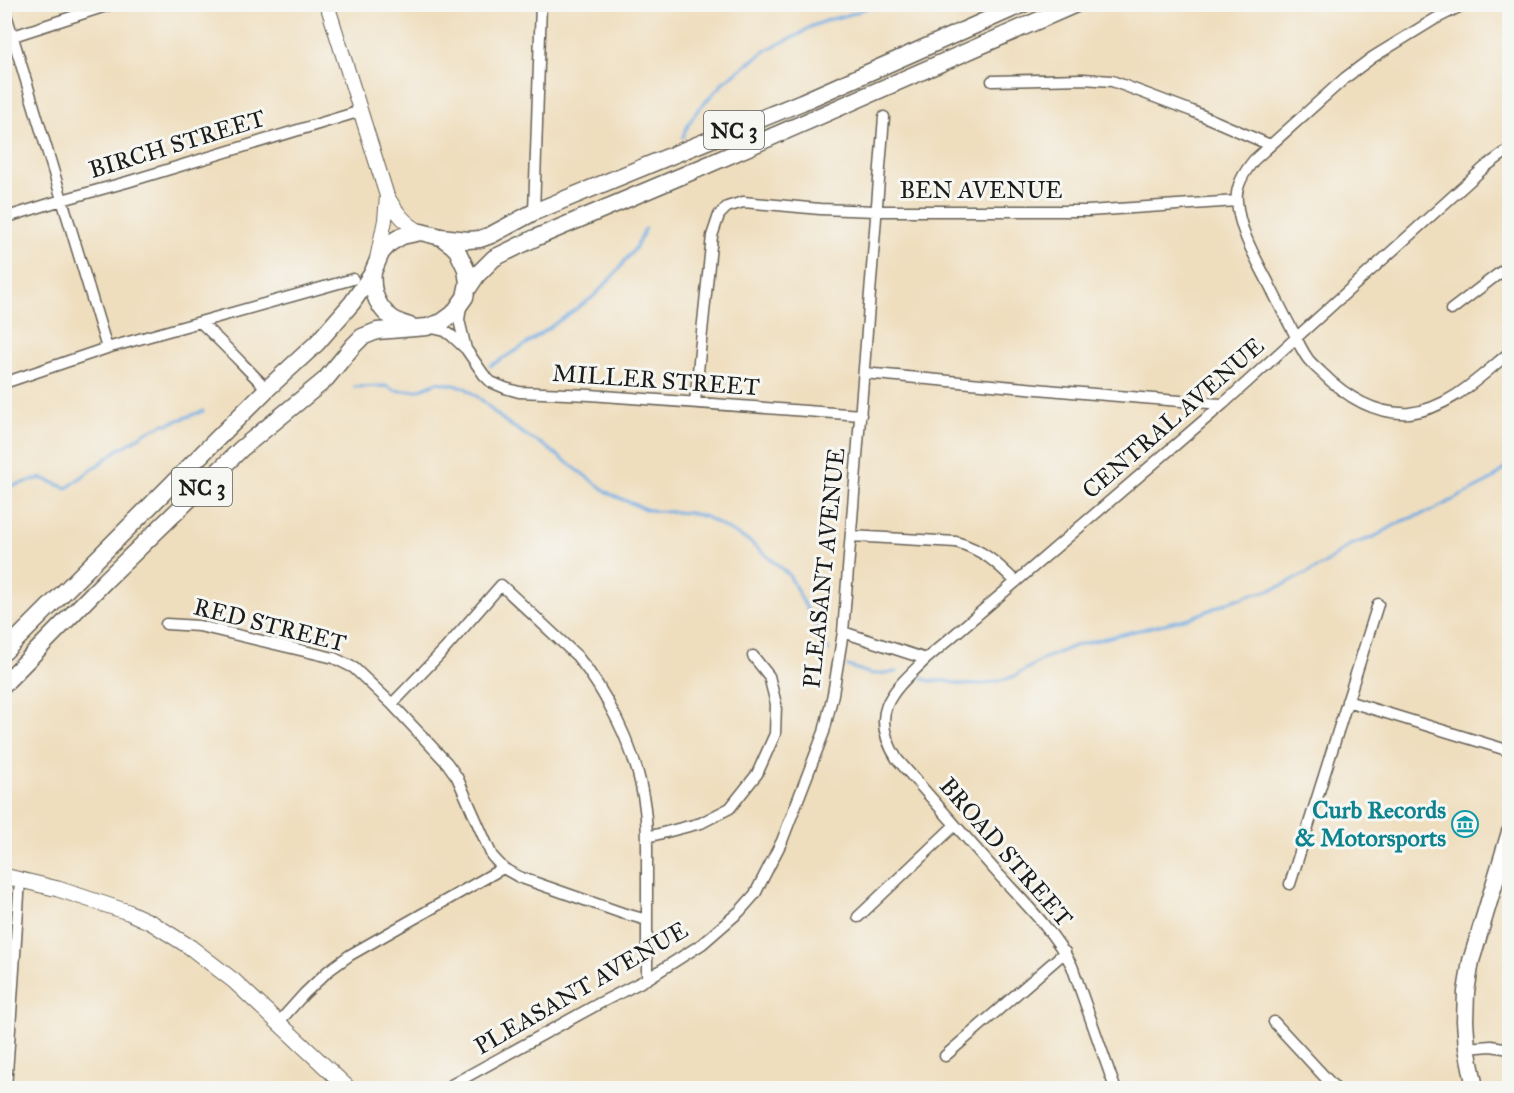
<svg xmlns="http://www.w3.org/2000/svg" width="1514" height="1093" font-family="'IM FELL Great Primer',serif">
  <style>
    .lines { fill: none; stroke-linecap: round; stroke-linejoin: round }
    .stream { stroke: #71abe1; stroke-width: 3 }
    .minor-casing { stroke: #666055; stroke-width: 13 }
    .tertiary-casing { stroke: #666055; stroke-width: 16 }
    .secondary-casing { stroke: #666055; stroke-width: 17 }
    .primary-casing { stroke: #666055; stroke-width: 19 }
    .minor { stroke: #fff; stroke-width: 10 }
    .tertiary { stroke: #fff; stroke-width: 14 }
    .secondary { stroke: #fff; stroke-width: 15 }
    .primary { stroke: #fff; stroke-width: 16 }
    .labels { text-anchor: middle; stroke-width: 6; stroke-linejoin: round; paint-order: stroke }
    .shield { fill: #f6f6f2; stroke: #5d5d5c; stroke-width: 1.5 }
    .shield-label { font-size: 22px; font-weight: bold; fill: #1c1c1c }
    .street-label { font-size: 24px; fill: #1c1c1c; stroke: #f6f6f2 }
    .culture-label { font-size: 24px; font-weight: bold; fill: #0d838f; stroke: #f6f6f2; text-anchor: end }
  </style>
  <rect width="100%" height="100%" fill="#f6f6f2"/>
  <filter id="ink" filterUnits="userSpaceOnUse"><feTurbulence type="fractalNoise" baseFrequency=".0167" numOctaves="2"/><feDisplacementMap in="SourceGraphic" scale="12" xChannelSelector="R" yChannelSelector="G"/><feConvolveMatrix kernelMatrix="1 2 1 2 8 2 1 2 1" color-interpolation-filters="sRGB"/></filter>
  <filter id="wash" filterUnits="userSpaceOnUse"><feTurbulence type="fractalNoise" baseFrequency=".008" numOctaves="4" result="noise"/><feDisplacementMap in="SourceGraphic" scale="24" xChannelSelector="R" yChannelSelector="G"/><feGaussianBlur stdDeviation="1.35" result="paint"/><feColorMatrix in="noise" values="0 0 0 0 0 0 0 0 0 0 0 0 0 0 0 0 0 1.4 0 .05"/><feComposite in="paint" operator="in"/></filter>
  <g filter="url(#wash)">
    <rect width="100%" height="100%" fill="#efdebe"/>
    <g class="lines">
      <!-- stream -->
      <path class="stream" d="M683,137C691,114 705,102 721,86L722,83L768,49L800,34L810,27L828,20L855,13L863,9L882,4
        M490,366L522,347L593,297L614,275L636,247L645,229
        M354,387L386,386L394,390L402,391L418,390L438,382L464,387L483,401L495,413L506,422L530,438L542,444L610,494L645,509L655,511L690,513L706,517L750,542L773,561L789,575L829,651
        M4,488L41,478L67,488L119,449L132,442L144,433L164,424H168L203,411
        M848,666L871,674L897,672
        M922,678L930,681H946L965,685L985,684L1013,677L1045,658L1077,645L1193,617L1236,599H1240L1248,595L1264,592L1279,587L1323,565L1350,545L1374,537L1402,521L1431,511L1486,483L1494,478L1510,464"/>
    </g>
  </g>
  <g filter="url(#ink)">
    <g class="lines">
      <defs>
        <path id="minor" d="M1465,4L1435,19L1373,57L1345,78L1254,160C1245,171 1235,186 1237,201C1239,230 1255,257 1268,282C1276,298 1284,315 1293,331C1297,340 1302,351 1308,359C1312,364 1317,368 1321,372C1345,396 1374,415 1409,413C1449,409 1481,376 1510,352
          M4,8L107,348
          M4,39L112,4
          M992,81L1083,79L1112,81L1192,111L1270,145
          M534,212L541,4
          M4,218L62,200L127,182L361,111
          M461,306L459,320L466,349
          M1451,310L1510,265
          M200,322L353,279
          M428,327L445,331L452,336L466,349L484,375L491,382L505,388L519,392L590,395L861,415
          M864,373C983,384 1103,396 1223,404
          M4,383L107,348L200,322C223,343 245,367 267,389
          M695,403L700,351L712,236L719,215L727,207L743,202L820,209L876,211H1088L1237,201
          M851,536L956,542C983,550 996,562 1016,582
          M166,624L199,626L334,658L354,668L392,704L447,763L457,777L492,856L503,868L519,877L622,913L647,920
          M843,632L926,659L1223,404L1485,167L1510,149
          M926,659C893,691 867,711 897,759C931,798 966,837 1000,876C1026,904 1054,932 1072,966L1115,1088
          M1347,701L1510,751
          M392,704L445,649L501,585L577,656C605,690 634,747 642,791C648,818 647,846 647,873C647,908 647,944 647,979
          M647,837L701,823L730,808L757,774L775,734L776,704L769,676L753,656
          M1290,884L1378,604
          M858,917L955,825
          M1274,1022L1335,1088
          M278,1023L304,994L328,971L350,955L503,868
          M1467,1048L1491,1046L1510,1049
          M945,1056L1065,952
          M6,1088L20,880
          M446,1088L600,1003L647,979L702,944L740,911L755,894L782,841L824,732L833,694L843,632L884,117"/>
        <path id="tertiary" d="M327,4L387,196C396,212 405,224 421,232
          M377,259L385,220L387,196"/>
        <path id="secondary" d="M4,876L58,889L128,912L152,923L190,947L234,981L348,1088"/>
        <path id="primary" d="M441,237L468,240L480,239L491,235L534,212L802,102L1023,4
          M373,272C370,298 384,320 410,326
          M467,290L477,275L494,258L535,238L705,166L1076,4
          M4,652L267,389L317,343L352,303L372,274L381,253L390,243L402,236L421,232L441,237L452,245L457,250L466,269L468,283L465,297L453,314L442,322L427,327L377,331L362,337L353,346L325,380L241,449L105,581L4,684
          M1475,1088L1467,1048L1465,1021L1466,992L1471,961L1510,832"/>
      </defs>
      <!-- minor casing -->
      <use href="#minor" class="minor-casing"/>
      <!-- tertiary casing -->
      <use href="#tertiary" class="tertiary-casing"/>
      <!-- secondary casing -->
      <use href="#secondary" class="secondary-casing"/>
      <!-- primary casing -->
      <use href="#primary" class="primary-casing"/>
      <!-- minor -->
      <use href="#minor" class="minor"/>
      <!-- tertiary -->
      <use href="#tertiary" class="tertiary"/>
      <!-- secondary -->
      <use href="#secondary" class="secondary"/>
      <!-- primary -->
      <use href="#primary" class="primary"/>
    </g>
  </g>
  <!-- icons -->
  <defs>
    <symbol id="museum-ring" viewBox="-11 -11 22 22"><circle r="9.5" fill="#f6f6f2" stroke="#0f9aa8" stroke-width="1.5"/><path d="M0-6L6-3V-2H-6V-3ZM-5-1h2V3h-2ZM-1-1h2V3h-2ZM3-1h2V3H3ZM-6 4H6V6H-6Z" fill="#0f9aa8"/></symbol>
  </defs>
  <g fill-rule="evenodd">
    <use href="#museum-ring" x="1450" y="809" width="30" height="30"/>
  </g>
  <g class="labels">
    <!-- shield labels -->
    <g class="shield">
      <rect x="704" y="111" width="60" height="38" rx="4.5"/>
      <rect x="172" y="468" width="60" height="38" rx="4.5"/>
    </g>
    <g class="shield-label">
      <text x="734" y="138">NC 3</text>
      <text x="202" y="495">NC 3</text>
    </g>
    <!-- street labels -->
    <g class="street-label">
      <text transform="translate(177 144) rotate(-17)" y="8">BIRCH STREET</text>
      <text x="981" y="198">BEN AVENUE</text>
      <text transform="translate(656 380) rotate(4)" y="8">MILLER STREET</text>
      <text transform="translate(1173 418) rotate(-41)" y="8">CENTRAL AVENUE</text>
      <text transform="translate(824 568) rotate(-84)" y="8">PLEASANT AVENUE</text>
      <text transform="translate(270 625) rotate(14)" y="8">RED STREET</text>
      <text transform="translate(1006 852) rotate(49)" y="8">BROAD STREET</text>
      <text transform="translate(581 988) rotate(-30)" y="8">PLEASANT AVENUE</text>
    </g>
    <!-- culture labels -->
    <g class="culture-label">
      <text x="1446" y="818">Curb Records<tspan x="1446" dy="28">&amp; Motorsports</tspan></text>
    </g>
  </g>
  <!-- margin -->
  <rect width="1514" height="1093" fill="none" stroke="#f6f6f2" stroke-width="24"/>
</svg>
